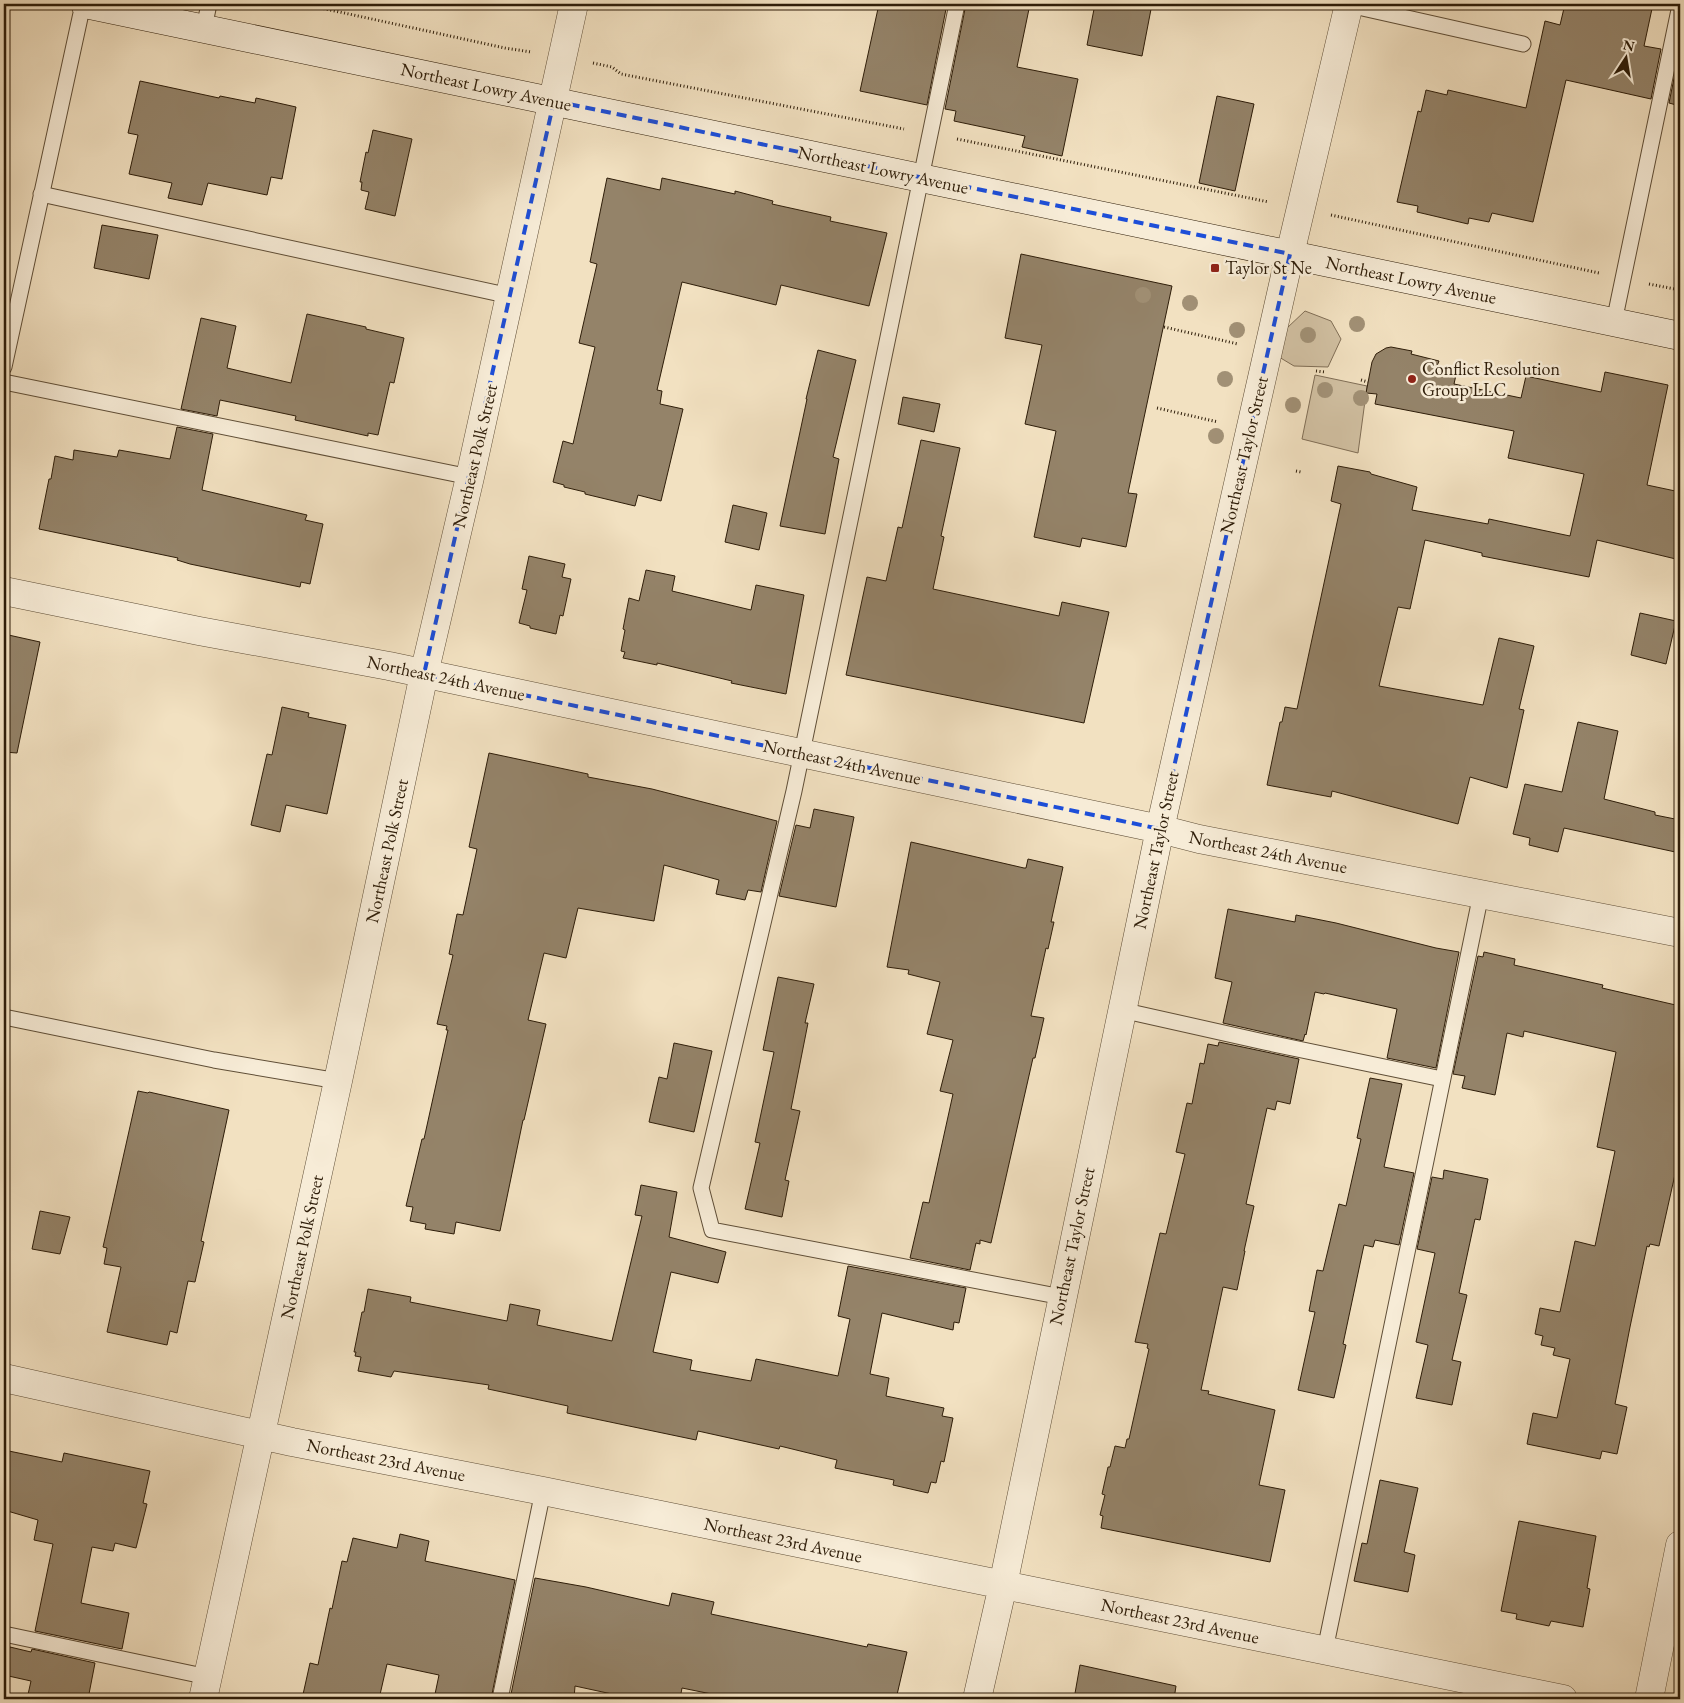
<svg xmlns="http://www.w3.org/2000/svg" width="1684" height="1703" font-family="'EB Garamond',serif">
  <style>
    .green { fill: #d1c0a2; stroke: #806e56 }
    .building { fill: #948369; stroke: #2e1d09 }
    .lines { fill: none; stroke-linecap: round; stroke-linejoin: round }
    .service-casing { stroke: #5f4e37; stroke-width: 17 }
    .minor-casing { stroke: #5f4e37; stroke-width: 29 }
    .secondary-casing { stroke: #2e1d09; stroke-width: 29 }
    .path { stroke: #2e1d09; stroke-width: 3; stroke-dasharray: 1 2.5; stroke-linecap: butt }
    .service { stroke: #f7ecd7; stroke-width: 15 }
    .minor { stroke: #f7ecd7; stroke-width: 28 }
    .secondary { stroke: #f7ecd7; stroke-width: 28 }
    .tree { fill: #a19075 }
    .marked { fill: none; stroke: #1d4ed8; stroke-width: 4; stroke-dasharray: 10 6; stroke-linejoin: round }
    .poi-dot { fill: #8f2418; stroke: #f7ecd7; stroke-width: 2 }
    .labels { text-anchor: middle; stroke-width: 5; stroke-linejoin: round; paint-order: stroke }
    .street-label { font-size: 18px; fill: #2e1d09; stroke: #f7ecd7 }
    .poi-label { font-size: 18px; fill: #2e1d09; stroke: #f7ecd7; text-anchor: start }
  </style>
  <rect width="100%" height="100%" fill="#f2e1c1"/>
  <filter id="stains"><feTurbulence type="fractalNoise" baseFrequency=".004" numOctaves="4"/><feColorMatrix values="0 0 0 0 .2 0 0 0 0 .09 0 0 0 0 .02 0 0 0 .5 -.17"/></filter>
  <radialGradient id="worn" r=".72"><stop offset=".6" stop-color="#630" stop-opacity="0"/><stop offset="1" stop-color="#630" stop-opacity=".3"/></radialGradient>
  <!-- green -->
  <path class="green" d="M1305,311L1331,321L1341,339L1328,367L1294,366L1279,357L1287,328Z
    M1315,375L1367,386L1358,453L1302,439Z"/>
  <!-- building -->
  <path class="building" d="M879,4H947L927,105L860,91Z
    M966,4H1030L1017,67L1078,79L1062,156L1022,147L1025,136L954,121L956,111L945,109Z
    M1095,4H1152L1142,56L1087,45Z
    M1565,4H1653L1644,46L1661,49L1651,99L1566,80L1533,222L1492,213L1489,222L1469,218L1468,224L1417,212L1418,206L1397,202L1418,111L1421,112L1426,90L1447,95L1448,90L1526,108L1545,21L1560,25Z
    M1679,54H1680V106L1669,103Z
    M140,81L219,98L220,96L255,103L256,98L296,107L282,179L271,177L267,195L208,183L202,205L168,198L172,183L129,174L138,135L128,133Z
    M1217,96L1254,104L1235,191L1199,183Z
    M373,130L412,139L395,216L365,209L369,192L361,190L362,182H360L366,152L368,153Z
    M607,178L660,190L662,178L735,194V191L773,201L772,204L831,217L830,221L887,233L869,306L781,285L776,305L682,282L657,390L662,391L660,404L683,409L661,501L638,495L635,506L585,494V492L564,487V485L553,482L563,441L573,444L595,347L579,343L597,264L590,262Z
    M102,225L158,235L149,279L94,268Z
    M1021,254L1172,286L1128,493L1137,494L1126,547L1082,538L1080,547L1034,537L1056,431L1025,424L1042,345L1005,338Z
    M307,314L366,327V329L404,338L394,383L390,382L378,435L368,433V436L295,420L296,416L220,400L217,416L181,409L201,318L236,326L227,368L291,383Z
    M1391,347L1412,351L1411,354L1439,361L1437,366L1455,369L1454,375H1456L1454,384L1521,398L1526,376L1601,392L1605,372L1668,385L1647,485L1680,492V560L1597,540L1589,577L1482,556V553L1425,540L1410,609L1398,607L1379,686L1483,705L1499,638L1534,646L1519,709L1524,710L1507,788L1470,777L1458,824L1332,791L1331,797L1267,785L1280,722H1282L1285,707L1297,709L1341,504L1331,501L1338,466L1370,472L1371,474L1417,487L1412,510L1488,524L1489,519L1570,536L1584,474L1508,458L1514,431L1375,404L1377,394L1366,393L1372,362L1376,354L1386,348Z
    M818,350L856,360L833,457L839,459L825,534L780,526L807,399H806Z
    M903,397L940,404L934,432L898,424Z
    M177,427L213,434L202,490L307,515L305,520L323,524L310,584L301,582L300,587L190,564L177,560L178,558L39,529L49,479H51L55,456L73,460L74,450L117,457L119,450L170,459Z
    M921,440L960,448L941,536L944,537L933,589L1059,616L1062,602L1109,612L1084,723L846,675L867,577L886,581L898,527L902,528Z
    M733,505L767,513L759,550L725,542Z
    M529,556L565,564L562,577L571,579L563,616L560,615L556,634L530,628V626L519,623L527,590L522,589Z
    M646,570L675,576L672,591L751,610L756,585L804,595L786,694L731,683L732,681L657,663V665L623,658L625,652L621,651L625,630L623,629L629,598L639,601Z
    M1640,613L1676,621L1666,664L1631,655Z
    M4,634L40,642L17,753L4,752Z
    M282,707L309,713L308,717L346,725L327,814L286,805L280,832L251,825L267,754L272,755Z
    M1578,722L1618,731L1604,799L1655,812V815L1680,820V853L1564,828L1558,852L1529,845L1530,838L1513,834L1525,784L1562,792Z
    M489,753L588,774V777L652,789L777,821L761,892L748,890L745,900L716,894L719,880L664,865L654,921L578,908L566,958L544,953L528,1020L546,1024L524,1120H523L500,1231L456,1222L454,1234L425,1229L426,1224L410,1221L413,1207L406,1206L422,1139H424L448,1030H446L447,1026L437,1024L453,955L449,954L457,914L463,915L477,849L469,847Z
    M814,809L854,817L836,907L779,896L796,825L810,828Z
    M911,842L1024,868H1026L1028,859L1063,867L1051,922H1054L1048,949L1046,948L1031,1016L1044,1018L1035,1058H1033L991,1243L980,1240V1244L976,1243L970,1270L910,1258L923,1202L929,1203L953,1094L940,1091L953,1040L927,1034L940,982L908,974L909,970L887,967Z
    M1228,909L1295,922L1296,915L1336,923L1436,948L1459,952L1436,1068L1387,1058L1397,1009L1325,993L1324,994L1315,992L1306,1035L1305,1034L1303,1041L1223,1023L1232,982L1215,978Z
    M1484,952L1515,959L1514,965L1603,985L1602,988L1680,1006V1152L1659,1246L1650,1244L1649,1247L1647,1246L1630,1327L1615,1404L1627,1407L1617,1454L1602,1451L1600,1459L1527,1444L1533,1413L1557,1418L1570,1359L1553,1355L1555,1348L1541,1345L1543,1336L1535,1334L1540,1308L1560,1312L1575,1241L1595,1246L1615,1151L1597,1147L1616,1052L1524,1031L1523,1037L1507,1033L1495,1095L1462,1088L1465,1076L1453,1074L1478,956L1483,957Z
    M778,977L814,984L805,1023H808L791,1109L800,1111L785,1180L789,1181L782,1217L745,1209L760,1143L755,1142L774,1052L763,1050Z
    M1219,1042L1299,1059L1290,1104L1277,1101L1275,1110L1267,1108L1246,1204L1254,1206L1244,1251H1245L1237,1290L1223,1287L1201,1390L1209,1391L1208,1394L1275,1410L1259,1485L1285,1490L1270,1562L1101,1528L1103,1516L1100,1515L1105,1495L1102,1494L1108,1467H1110L1115,1446L1125,1448L1127,1439H1129L1149,1349L1147,1348L1148,1344L1135,1342L1160,1233L1166,1234L1185,1154L1176,1152L1187,1103L1192,1104L1200,1063L1204,1064L1208,1044L1218,1046Z
    M674,1043L712,1051L694,1132L649,1122L659,1077L667,1079Z
    M1370,1078L1402,1084L1384,1167L1414,1173L1399,1245L1375,1240L1373,1247L1364,1245L1343,1344L1346,1345L1334,1398L1298,1390L1315,1312L1309,1311L1317,1270L1323,1271L1339,1204L1346,1206L1361,1139L1357,1138Z
    M138,1091L148,1093L149,1092L229,1110L201,1241L204,1242L195,1282L188,1281L177,1333L170,1331L167,1345L107,1332L121,1267L104,1264L107,1248L103,1247Z
    M1444,1170L1488,1179L1480,1220L1475,1219L1459,1293L1467,1295L1452,1360L1461,1362L1452,1405L1416,1398L1428,1345L1416,1342L1435,1253L1417,1249L1432,1177L1443,1179Z
    M641,1185L677,1192L669,1237L726,1252L718,1283L671,1272L653,1352L692,1360L690,1370L751,1381L756,1359L838,1376L850,1319L838,1316L848,1266L966,1288L959,1323L954,1322L953,1330L882,1313L870,1374L889,1378L886,1396L944,1408L942,1416L953,1418L944,1462L941,1461L936,1483L931,1482L928,1493L893,1485L894,1480L835,1468L837,1460L780,1446L779,1449L698,1431L696,1440L567,1413L568,1406L488,1389L489,1385L394,1371L391,1377L358,1371L361,1357L355,1356L356,1352H354L362,1312H364L368,1289L411,1297L410,1302L507,1321L510,1304L540,1310L537,1325L612,1341L642,1216L635,1215Z
    M40,1211L70,1217L60,1254L32,1249Z
    M4,1450L62,1462L64,1453L150,1471L143,1503L147,1504L136,1548L115,1543L113,1551L92,1547L81,1603L129,1613L122,1649L35,1631L53,1544L34,1540L38,1520L4,1510Z
    M1380,1480L1418,1488L1404,1552L1415,1555L1408,1592L1354,1581L1362,1543L1367,1544Z
    M1519,1521L1596,1536L1587,1588L1590,1589L1583,1627L1551,1621L1549,1626L1516,1619L1517,1614L1501,1611Z
    M400,1534L429,1541L425,1561L515,1580L491,1699H434L439,1675L387,1664L379,1699H302L310,1663L318,1665L330,1608L332,1609L342,1561L347,1562L353,1538L397,1548Z
    M535,1578L586,1587L669,1606L672,1593L714,1602L711,1614L867,1647L868,1644L907,1652L896,1699H736L682,1688L680,1699H635L575,1686L574,1699H510Z
    M10,1647L31,1652L32,1649L95,1663L88,1699H27L31,1681L4,1675Z
    M1080,1665L1176,1686L1174,1699H1074Z"/>
  <g class="lines">
    <defs>
      <path id="service" d="M957,4L794,791L701,1188L712,1230L1062,1297
        M1349,5L1523,44
        M204,28L209,4
        M41,194L510,296
        M1614,322L1680,5
        M4,367L83,4
        M4,382L470,477
        M1121,1010L1264,1042L1442,1079
        M4,1017L214,1060L338,1081
        M4,1634L208,1677
        M1325,1650L1481,894
        M500,1699L543,1491"/>
      <path id="minor" d="M4,591L199,631L389,666L1160,829L1199,839L1680,933
        M4,1378L292,1442L543,1491L1563,1699
        M203,1699L338,1081L424,674L470,477L574,4
        M977,1699L1003,1585L1160,829L1290,254L1349,4
        M1649,1699L1680,1545"/>
      <path id="secondary" d="M85,4L1680,336"/>
    </defs>
    <!-- service casing -->
    <use href="#service" class="service-casing"/>
    <!-- minor casing -->
    <use href="#minor" class="minor-casing"/>
    <!-- secondary casing -->
    <use href="#secondary" class="secondary-casing"/>
    <!-- path -->
    <path class="path" d="M303,4L505,48L531,52
      M593,63L612,67L621,74L904,129
      M957,139L1269,202
      M1331,215L1599,273
      M1649,284L1680,290
      M1164,327L1238,344
      M1316,371L1325,372
      M1361,380L1368,382
      M1157,408L1218,422
      M1296,471L1301,472"/>
    <!-- service -->
    <use href="#service" class="service"/>
    <!-- minor -->
    <use href="#minor" class="minor"/>
    <!-- secondary -->
    <use href="#secondary" class="secondary"/>
  </g>
  <!-- trees -->
  <g class="tree">
    <circle cx="1143" cy="295" r="8"/>
    <circle cx="1190" cy="303" r="8"/>
    <circle cx="1357" cy="324" r="8"/>
    <circle cx="1237" cy="330" r="8"/>
    <circle cx="1308" cy="335" r="8"/>
    <circle cx="1225" cy="379" r="8"/>
    <circle cx="1325" cy="390" r="8"/>
    <circle cx="1361" cy="398" r="8"/>
    <circle cx="1293" cy="405" r="8"/>
    <circle cx="1216" cy="436" r="8"/>
  </g>
  <!-- marked area -->
  <path class="marked" d="M554,101L1290,254L1160,829L424,674Z"/>
  <!-- markers -->
  <g class="poi-dot">
    <rect x="1210" y="263" width="10" height="10" rx="2.5"/>
    <circle cx="1412" cy="379" r="5"/>
  </g>
  <g class="labels">
    <!-- street labels -->
    <g class="street-label">
      <text transform="translate(486 87) rotate(12)" y="6">Northeast Lowry Avenue</text>
      <text transform="translate(883 170) rotate(12)" y="6">Northeast Lowry Avenue</text>
      <text transform="translate(1411 280) rotate(12)" y="6">Northeast Lowry Avenue</text>
      <text transform="translate(1244 455) rotate(-77)" y="6">Northeast Taylor Street</text>
      <text transform="translate(475 456) rotate(-77)" y="6">Northeast Polk Street</text>
      <text transform="translate(446 678) rotate(12)" y="6">Northeast 24th Avenue</text>
      <text transform="translate(842 762) rotate(12)" y="6">Northeast 24th Avenue</text>
      <text transform="translate(1156 850) rotate(-78)" y="6">Northeast Taylor Street</text>
      <text transform="translate(387 851) rotate(-78)" y="6">Northeast Polk Street</text>
      <text transform="translate(1268 852) rotate(11)" y="6">Northeast 24th Avenue</text>
      <text transform="translate(1072 1246) rotate(-78)" y="6">Northeast Taylor Street</text>
      <text transform="translate(302 1247) rotate(-78)" y="6">Northeast Polk Street</text>
      <text transform="translate(386 1460) rotate(11)" y="6">Northeast 23rd Avenue</text>
      <text transform="translate(783 1540) rotate(12)" y="6">Northeast 23rd Avenue</text>
      <text transform="translate(1180 1621) rotate(12)" y="6">Northeast 23rd Avenue</text>
    </g>
    <!-- poi labels -->
    <g class="poi-label">
      <text x="1225" y="274">Taylor St Ne</text>
      <text x="1422" y="375">Conflict Resolution<tspan x="1422" dy="21">Group LLC</tspan></text>
    </g>
  </g>
  <!-- margin -->
  <rect width="1684" height="1703" fill="none" stroke="#f2e1c1" stroke-width="20"/>
  <rect x="5" y="5" width="1674" height="1693" fill="none" stroke="#2e1d09" stroke-width="2.5"/>
  <rect x="10" y="10" width="1664" height="1683" fill="none" stroke="#2e1d09"/>
  <!-- north arrow -->
  <g transform="translate(1626 58) rotate(12)" stroke="#f7ecd7" stroke-width="4" paint-order="stroke">
  <path d="M0-4L9 19L0 12L-9 19Z" fill="#2e1d09"/>
  <text y="-8" font-size="14" font-weight="bold" text-anchor="middle" fill="#2e1d09">N</text>
  </g>
  <rect width="100%" height="100%" filter="url(#stains)"/>
  <rect width="100%" height="100%" fill="url(#worn)"/>
</svg>
